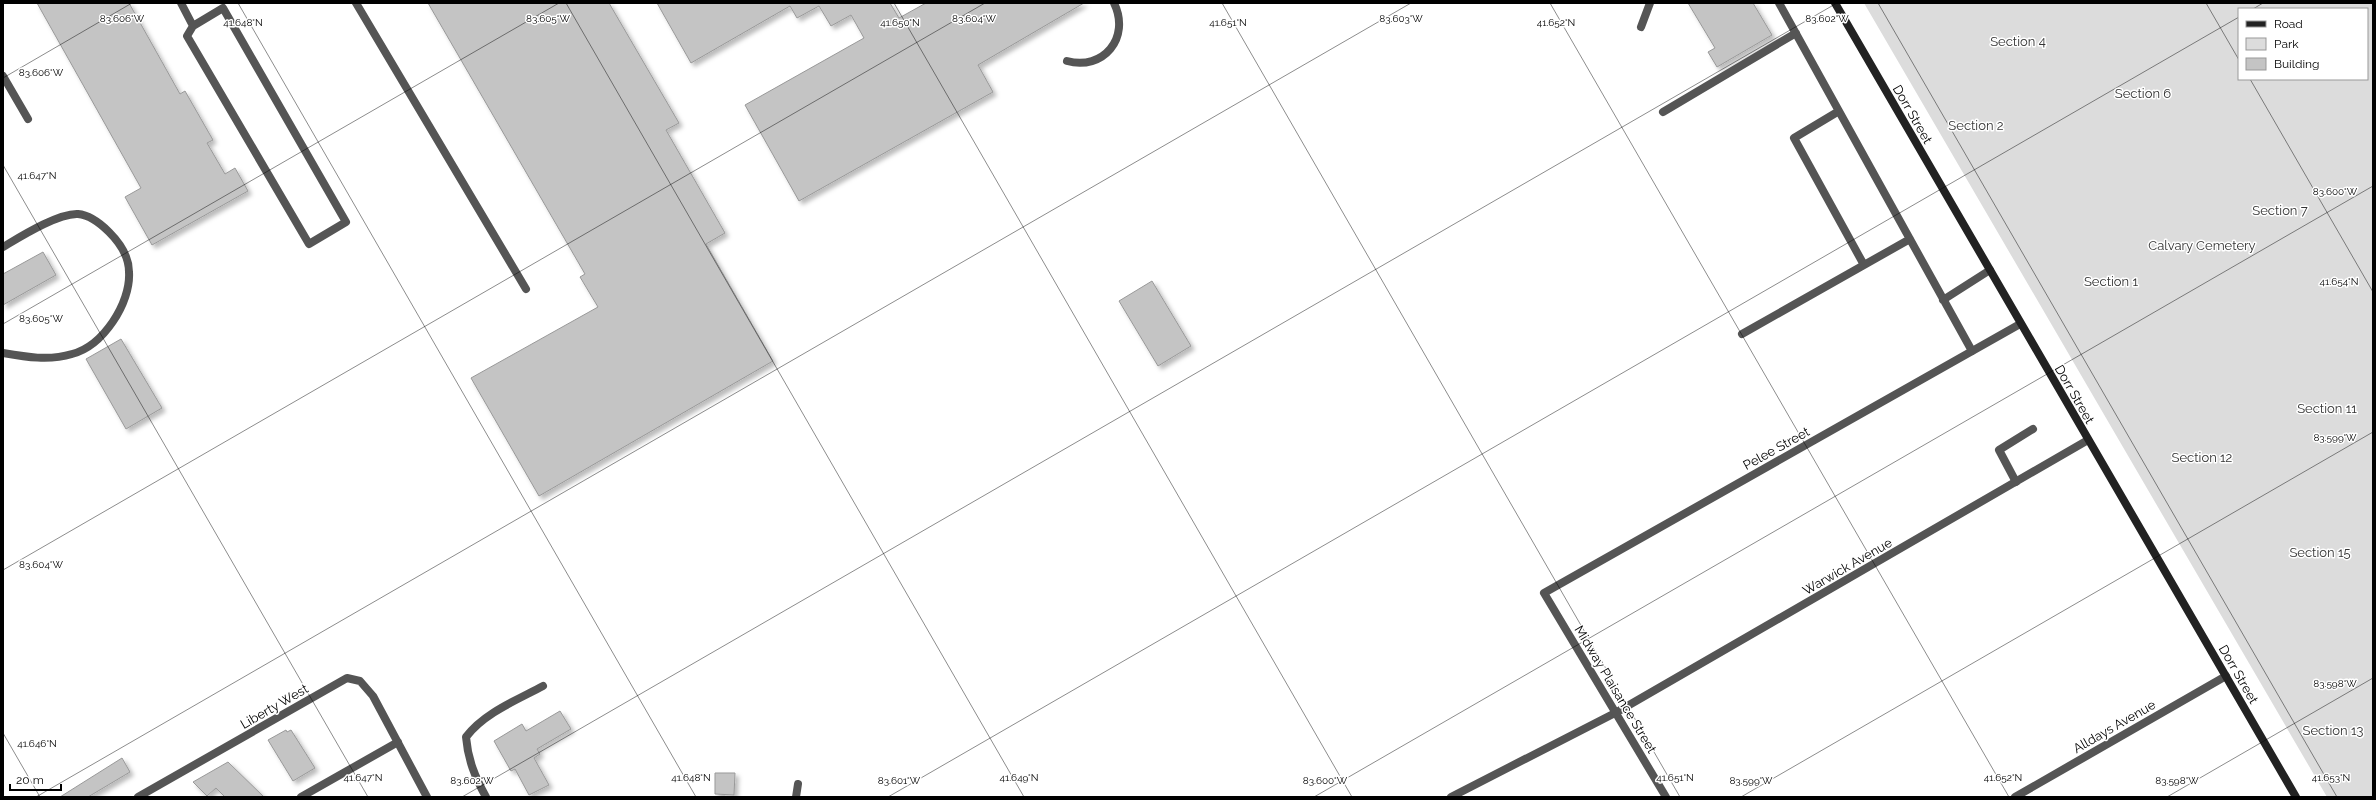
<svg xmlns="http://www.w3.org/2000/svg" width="2376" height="800" font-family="Raleway,sans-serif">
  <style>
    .green { fill: #dcdcdc; fill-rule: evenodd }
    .building { fill: #c4c4c4; stroke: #999; filter: url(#shadow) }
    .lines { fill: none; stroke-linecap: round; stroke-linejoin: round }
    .service { stroke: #555; stroke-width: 8 }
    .minor { stroke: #555; stroke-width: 8 }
    .secondary { stroke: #222; stroke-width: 8 }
    .ticks { fill: none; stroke: #000; stroke-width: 1; stroke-opacity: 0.45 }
    .labels { text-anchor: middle; stroke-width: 3; stroke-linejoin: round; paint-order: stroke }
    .park-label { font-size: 13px; fill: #333; stroke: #fff }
    .street-label { font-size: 13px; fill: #000; stroke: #fff }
    .ticks-label { font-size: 10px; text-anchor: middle; fill: #000; stroke: #fff; stroke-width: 3; stroke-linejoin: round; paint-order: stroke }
  </style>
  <defs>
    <filter id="shadow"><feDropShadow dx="3.5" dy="3.5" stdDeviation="2" flood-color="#0004"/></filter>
  </defs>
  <rect width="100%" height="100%" fill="#fff"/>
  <!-- green -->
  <path class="green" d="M1864,3H2373V797H2327ZM2239,9H2367V79H2239Z"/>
  <!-- building -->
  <path class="building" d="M37,3H129L180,94L185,91L213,140L207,143L225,174L235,168L248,191L152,245L125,197L141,188Z
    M428,3H609L679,123L666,130L725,233L706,244L773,361L539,496L471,378L598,307L580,277L585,274Z
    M657,3H890L899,18L926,3H1084L978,65L993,92L799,201L745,105L864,38L851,15L831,26L819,6L797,18L790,6L691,63Z
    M1688,3H1753L1772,35L1717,67L1708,52L1715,48Z
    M43,252L56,275L3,305V274Z
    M1152,281L1191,346L1158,366L1119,301Z
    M121,339L162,408L126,429L86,359Z
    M560,711L571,729L537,749L540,754L534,758L549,785L529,795L515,769L511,771L494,741L522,724L526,731Z
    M286,730L287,732L291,730L315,768L293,781L268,740Z
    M122,758L130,772L88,797H60Z
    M228,762L264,797H225L216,788L207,796L193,782Z
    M715,773H735L734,795L715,794Z"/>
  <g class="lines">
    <!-- service -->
    <path class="service" d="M181,3L193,26
      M356,3L526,289
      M1779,3L1972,351
      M223,8L346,222L309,244L187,36L193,26Z
      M1641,27L1650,3
      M1067,61C1103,71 1131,38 1114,3
      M3,76L28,119
      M1839,111L1794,138L1864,265L1910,239
      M1663,112L1796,33
      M3,247C20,237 58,213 78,214C90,215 101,224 109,232C119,242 129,256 129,272C131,303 103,346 72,354C49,361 26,357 3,353
      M1943,300L1990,270
      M1742,334L1864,265
      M2016,482L1999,450L2033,429
      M1451,797L1617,712"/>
    <!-- minor -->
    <path class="minor" d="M1617,712L2088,440
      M138,797L347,678L360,681L373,696L427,797
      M301,797L398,742
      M486,797C475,777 468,760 466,737C484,713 517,700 543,686
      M796,797L798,784
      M1666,797L1544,593L2020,324
      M2015,797L2226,676"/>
    <!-- secondary -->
    <path class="secondary" d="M1835,3L2296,797"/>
  </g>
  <!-- ticks -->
  <path class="ticks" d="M238,3L696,797M566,3L1024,797M894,3L1352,797M1222,3L1680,797M1550,3L2009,797M1878,3L2337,797M2206,3L2239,60M2253,9L2263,3M3,78L132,3M2250,79L2373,292M3,165L368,797M3,324L559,3M3,570L985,3M3,733L40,797M36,797L1411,3M462,797L1837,3M888,797L2239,17M1314,797L2373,186M1741,797L2373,432M2167,797L2373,678"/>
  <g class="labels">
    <!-- park labels -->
    <g class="park-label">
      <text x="2018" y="46">Section 4</text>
      <text x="2143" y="98">Section 6</text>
      <text x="1976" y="130">Section 2</text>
      <text x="2280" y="215">Section 7</text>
      <text x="2202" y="250">Calvary Cemetery</text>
      <text x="2111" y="286">Section 1</text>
      <text x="2327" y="413">Section 11</text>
      <text x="2202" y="462">Section 12</text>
      <text x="2320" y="557">Section 15</text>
      <text x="2333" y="735">Section 13</text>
    </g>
    <!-- street labels -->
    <g class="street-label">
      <text transform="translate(1913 114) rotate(60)" y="5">Dorr Street</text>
      <text transform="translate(2075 394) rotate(60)" y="5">Dorr Street</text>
      <text transform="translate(1776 448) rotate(-29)" y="5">Pelee Street</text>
      <text transform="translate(1847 566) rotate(-30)" y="5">Warwick Avenue</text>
      <text transform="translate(2239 674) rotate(60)" y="5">Dorr Street</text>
      <text transform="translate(1616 689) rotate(59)" y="5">Midway Plaisance Street</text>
      <text transform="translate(274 706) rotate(-30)" y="5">Liberty West</text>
      <text transform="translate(2114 726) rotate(-30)" y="5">Alldays Avenue</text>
    </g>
  </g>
  <g class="ticks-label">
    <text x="122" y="22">83.606°W</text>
    <text x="548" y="22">83.605°W</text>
    <text x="974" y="22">83.604°W</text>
    <text x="1401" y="22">83.603°W</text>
    <text x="1827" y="22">83.602°W</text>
    <text x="243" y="26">41.648°N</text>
    <text x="900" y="26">41.650°N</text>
    <text x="1228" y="26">41.651°N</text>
    <text x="1556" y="26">41.652°N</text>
    <text x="41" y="76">83.606°W</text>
    <text x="37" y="179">41.647°N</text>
    <text x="2335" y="195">83.600°W</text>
    <text x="2339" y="285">41.654°N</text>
    <text x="41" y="322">83.605°W</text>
    <text x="2335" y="441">83.599°W</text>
    <text x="41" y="568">83.604°W</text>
    <text x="2335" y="687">83.598°W</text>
    <text x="37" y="747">41.646°N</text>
    <text x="363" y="781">41.647°N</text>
    <text x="691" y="781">41.648°N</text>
    <text x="1019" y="781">41.649°N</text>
    <text x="1675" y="781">41.651°N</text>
    <text x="2003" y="781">41.652°N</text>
    <text x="2331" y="781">41.653°N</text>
    <text x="472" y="784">83.602°W</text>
    <text x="899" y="784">83.601°W</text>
    <text x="1325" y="784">83.600°W</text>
    <text x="1751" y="784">83.599°W</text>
    <text x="2177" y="784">83.598°W</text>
  </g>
  <!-- border -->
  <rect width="2376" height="800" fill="none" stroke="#000000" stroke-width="8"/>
  <!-- legend -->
  <rect x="2238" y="8" width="130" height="72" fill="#ffffff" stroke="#999999"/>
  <rect x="2246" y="21" width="20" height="6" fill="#222222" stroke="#999999"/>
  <text x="2274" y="28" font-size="12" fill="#000000">Road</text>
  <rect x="2246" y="38" width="20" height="12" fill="#dcdcdc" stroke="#999999"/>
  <text x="2274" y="48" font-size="12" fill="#000000">Park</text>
  <rect x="2246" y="58" width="20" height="12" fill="#c4c4c4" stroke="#999999"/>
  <text x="2274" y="68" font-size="12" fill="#000000">Building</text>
  <!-- scale -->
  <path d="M10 784v6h51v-6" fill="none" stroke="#000000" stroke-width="2"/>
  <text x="16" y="784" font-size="12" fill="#000000" stroke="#ffffff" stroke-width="3" paint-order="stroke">20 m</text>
</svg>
